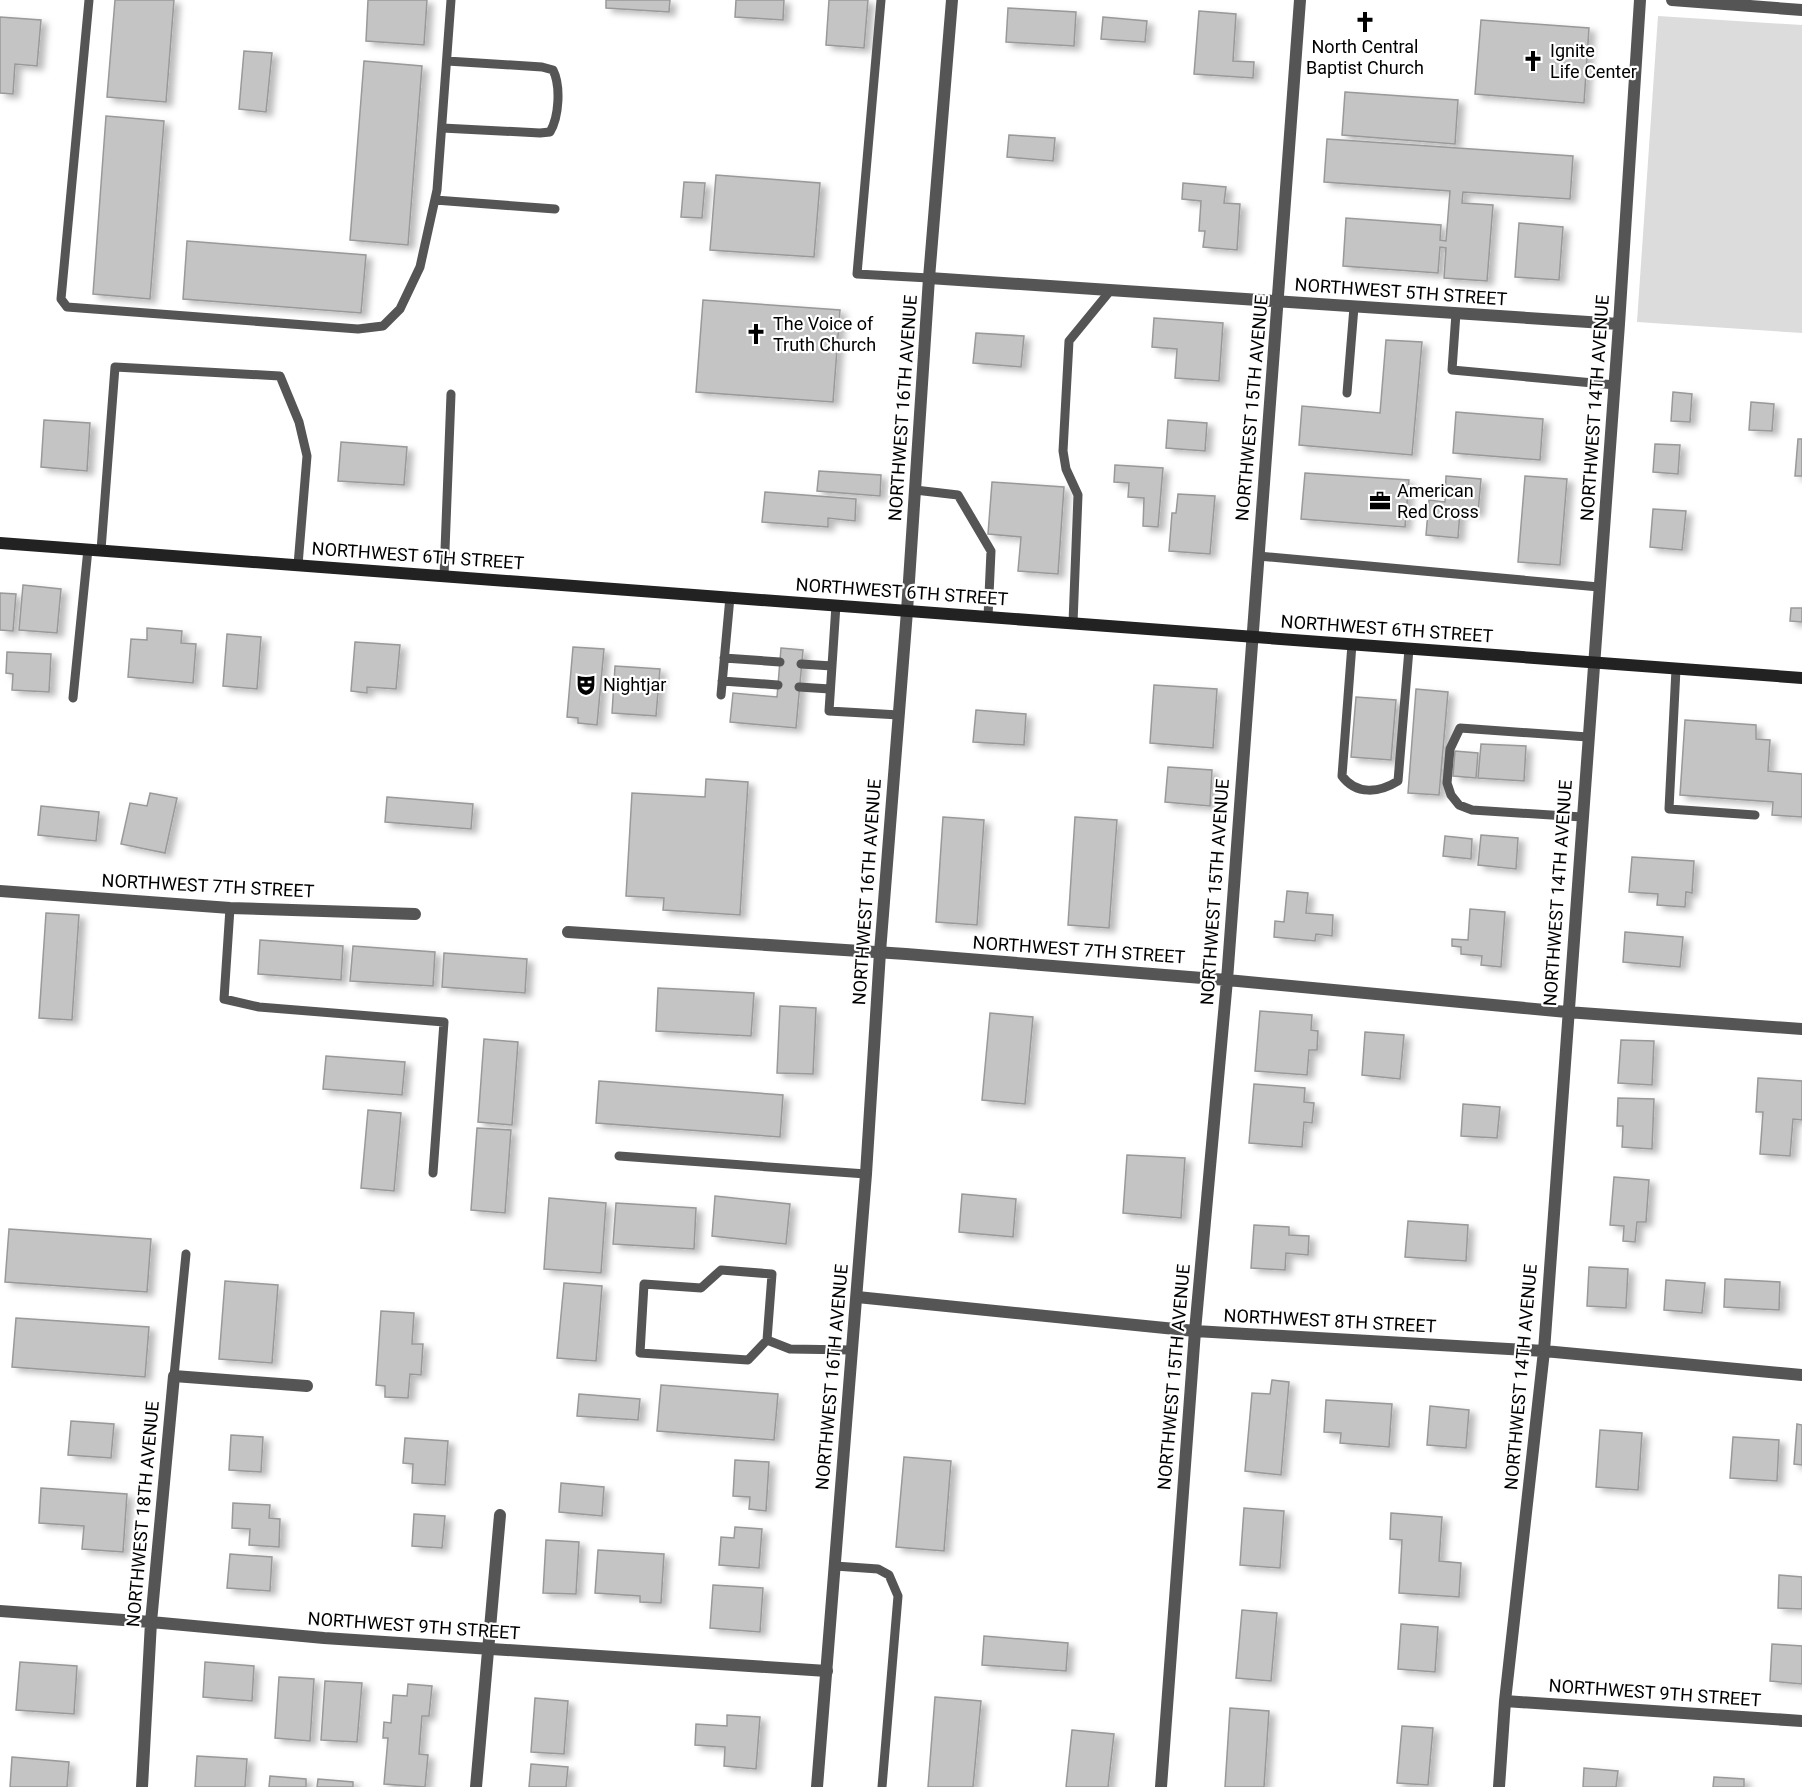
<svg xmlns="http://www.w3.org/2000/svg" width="1802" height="1787" font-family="Roboto,sans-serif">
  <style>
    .green { fill: #dcdcdc }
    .building { fill: #c4c4c4; stroke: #999; stroke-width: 1.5; filter: url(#shadow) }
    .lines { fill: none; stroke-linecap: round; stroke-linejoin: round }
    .service { stroke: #555; stroke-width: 9 }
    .minor { stroke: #555; stroke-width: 12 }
    .tertiary { stroke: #555; stroke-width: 12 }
    .secondary { stroke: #222; stroke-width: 12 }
    .labels { text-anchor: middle; stroke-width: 4.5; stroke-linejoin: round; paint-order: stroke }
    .poi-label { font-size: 18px; fill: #000; stroke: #fff; text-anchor: start }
    .street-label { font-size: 18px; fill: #000; stroke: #fff }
  </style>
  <defs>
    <filter id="shadow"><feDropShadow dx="6" dy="4" stdDeviation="3" flood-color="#0004"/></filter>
  </defs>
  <rect width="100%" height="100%" fill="#fff"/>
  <!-- green -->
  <path class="green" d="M1658,16L1802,25V333L1637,322Z"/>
  <!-- building -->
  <path class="building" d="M115,0H174L166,102L107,97Z
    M368,0H427L424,45L366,41Z
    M606,0H670L669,12L606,8Z
    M736,0H784L783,20L735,17Z
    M829,0H868L864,48L826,45Z
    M1008,8L1076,12L1074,46L1006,42Z
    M1199,11L1236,14L1233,61L1254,62L1253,78L1194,74Z
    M0,17L41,20L37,66L15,64L13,94L0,93Z
    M1103,17L1147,21L1145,42L1101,39Z
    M1481,20L1589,28L1584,103L1475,94Z
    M244,51L272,53L266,112L239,109Z
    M364,61L422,66L408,245L350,240Z
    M1345,92L1458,100L1455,144L1342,135Z
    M106,116L164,121L150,299L93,294Z
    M1009,135L1055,138L1053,161L1007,157Z
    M1327,139L1573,156L1570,199L1463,192L1462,203L1493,205L1487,281L1444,278L1446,248L1440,247L1438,273L1343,266L1346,218L1441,225L1440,240L1446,241L1450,191L1324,182Z
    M716,175L820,183L814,257L710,250Z
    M684,182L705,183L702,218L681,217Z
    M1183,183L1226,187L1224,203L1240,204L1237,250L1203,247L1205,231H1199L1201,201L1182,199Z
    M1519,223L1563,227L1559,280L1515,277Z
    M187,241L366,255L361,313L183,299Z
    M703,300L840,310L833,402L696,392Z
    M1154,318L1223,323L1219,381L1175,378L1177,349L1152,347Z
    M976,333L1024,336L1021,367L973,363Z
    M1386,340L1422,342L1412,455L1299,445L1302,406L1380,413Z
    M1673,392L1692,394L1690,422L1671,421Z
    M1751,402L1774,404L1772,431L1749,430Z
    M1456,412L1543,419L1540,460L1453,453Z
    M44,420L90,423L87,471L41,467Z
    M1168,420L1207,423L1205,451L1166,448Z
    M1798,439H1802V476H1795Z
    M341,442L407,447L404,485L338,481Z
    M1655,444L1680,445L1678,474L1653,472Z
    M1115,465L1163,468L1158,527L1143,526L1144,498L1128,497L1129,483L1114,482Z
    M819,471L881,475L880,496L817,491Z
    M1305,473L1409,480L1405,527L1301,519Z
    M1446,476L1481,479L1478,513L1460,511L1458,538L1426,535L1429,500L1445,502Z
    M1525,476L1567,479L1560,565L1518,562Z
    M992,482L1064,487L1058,574L1018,571L1021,537L988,534Z
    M765,492L856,499L855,521L828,518V527L762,522Z
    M1178,494L1215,496L1210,554L1169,551L1172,513H1176Z
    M1653,509L1686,511L1682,550L1650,547Z
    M23,585L61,589L57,633L19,630Z
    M0,593L16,594L13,631L0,630Z
    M1791,608H1802V622L1790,621Z
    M147,628L182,631L181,643L196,644L193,683L128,677L131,639L147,640Z
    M227,634L261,637L257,689L223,686Z
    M355,642L400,645L396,689L367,687V693L351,691Z
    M573,647L604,649L597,725L578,723V718L567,717Z
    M781,648L803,650L796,728L730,722L733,693L777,697Z
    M7,652L51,654L49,692L12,690L13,674L6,673Z
    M615,666L660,669L656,716L612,713Z
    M1154,685L1217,689L1213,748L1150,743Z
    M1416,689L1448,692L1439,795L1408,793Z
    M1356,697L1396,700L1391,760L1351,757Z
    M976,710L1026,714L1024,745L973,742Z
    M1685,720L1756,725V739L1770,740L1768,771L1802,774V817L1772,815L1773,802L1680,795Z
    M1481,744L1526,746L1524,781L1478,778Z
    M1455,751L1478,753L1476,778L1453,776Z
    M1168,767L1212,770L1210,806L1165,802Z
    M706,779L748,782L740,915L663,910L664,898L626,896L632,793L705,797Z
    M150,793L177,798L165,853L121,844L130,803L147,806Z
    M387,797L473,804L471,829L385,822Z
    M41,806L99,812L96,841L38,835Z
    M943,817L984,820L977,925L936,922Z
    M1075,817L1117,820L1109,928L1068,925Z
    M1481,835L1518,838L1516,869L1478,865Z
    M1445,836L1472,839L1471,859L1443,856Z
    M1632,857L1694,861L1692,893L1686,892L1685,907L1657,905L1658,894L1629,892Z
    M1287,891L1308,893L1306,913L1333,915L1332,936L1316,934L1315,941L1274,937L1275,921L1284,922Z
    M1470,909L1505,912L1501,967L1481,965L1482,956L1461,954V947L1452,946V939L1468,940Z
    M46,913L79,915L72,1020L39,1018Z
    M1625,932L1683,937L1680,967L1623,962Z
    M260,940L343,946L341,980L258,974Z
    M353,946L435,952L433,986L350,981Z
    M444,953L527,959L525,993L442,987Z
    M658,988L754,993L751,1036L656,1031Z
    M780,1006L816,1008L813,1074L777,1073Z
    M1260,1011L1312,1015L1311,1030L1318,1031L1317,1050H1309L1307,1075L1255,1071Z
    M990,1013L1033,1017L1025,1104L982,1100Z
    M1365,1032L1404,1035L1400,1079L1362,1075Z
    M484,1039L518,1042L512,1125L478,1122Z
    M1621,1040L1654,1041L1652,1085L1618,1083Z
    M326,1056L405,1062L402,1095L323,1089Z
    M1758,1078L1802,1081V1120L1793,1119L1790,1156L1760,1154L1763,1112H1756Z
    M599,1081L783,1095L780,1137L596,1123Z
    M1254,1084L1305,1088L1304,1102L1314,1103L1312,1123L1304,1122L1302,1147L1249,1143Z
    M1618,1098L1654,1099L1652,1149L1622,1147L1623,1126H1617Z
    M1463,1104L1500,1107L1497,1138L1461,1136Z
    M368,1110L401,1113L394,1191L361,1188Z
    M477,1128L511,1130L505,1213L471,1210Z
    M1127,1155L1185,1158L1181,1218L1123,1213Z
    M1614,1177L1649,1180L1646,1222H1637L1635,1242L1623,1241L1624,1226L1610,1225Z
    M962,1194L1016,1199L1013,1237L959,1232Z
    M715,1196L790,1204L786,1244L712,1236Z
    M549,1198L606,1203L601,1273L544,1269Z
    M616,1203L696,1208L694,1249L613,1244Z
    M1408,1221L1468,1225L1466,1261L1405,1257Z
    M1254,1225L1289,1227V1235L1309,1236L1308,1255L1286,1253L1285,1270L1251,1268Z
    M9,1229L151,1239L147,1292L5,1282Z
    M1589,1267L1628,1269L1626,1308L1587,1306Z
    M1725,1279L1780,1282L1779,1310L1724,1307Z
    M1666,1280L1705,1283L1702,1313L1664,1310Z
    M225,1281L278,1285L272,1363L219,1359Z
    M564,1283L602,1286L596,1361L557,1358Z
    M381,1311L414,1313L412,1344H423L421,1375L410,1374L408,1398L385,1397V1386L376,1385Z
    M16,1318L149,1327L145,1377L12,1367Z
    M1272,1380L1289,1382L1281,1475L1245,1471L1252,1393L1270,1394Z
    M661,1385L778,1394L774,1440L657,1431Z
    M579,1394L640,1399L638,1420L577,1416Z
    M1326,1400L1392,1404L1389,1447L1340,1443L1341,1433L1324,1432Z
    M1430,1406L1469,1410L1466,1448L1427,1445Z
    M71,1421L114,1424L111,1458L68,1455Z
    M1797,1424L1802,1425V1465L1794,1464Z
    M1600,1430L1642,1433L1638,1490L1596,1487Z
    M231,1435L263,1437L261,1472L229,1470Z
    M1733,1437L1779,1440L1777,1481L1730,1478Z
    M405,1438L448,1441L445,1485L412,1483L413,1464L403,1463Z
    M904,1457L951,1461L944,1551L896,1547Z
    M735,1460L769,1462L766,1511L749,1509L750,1497L733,1496Z
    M561,1483L604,1487L602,1516L559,1512Z
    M41,1488L127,1494L123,1552L82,1549L84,1526L39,1523Z
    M233,1503L270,1505L269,1518L280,1519L279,1547L249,1545L250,1529L232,1528Z
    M1244,1508L1284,1511L1280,1568L1240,1565Z
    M1391,1513L1442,1517L1439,1561L1461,1563L1459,1597L1399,1593L1402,1540L1390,1539Z
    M414,1514L445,1516L442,1548L412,1546Z
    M735,1527L762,1529L759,1568L719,1565L721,1537L734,1538Z
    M546,1540L579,1542L576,1594L543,1593Z
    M598,1550L664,1554L661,1603L640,1602V1596L595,1593Z
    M230,1554L272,1557L270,1591L227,1588Z
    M1779,1575L1802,1577V1609L1778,1608Z
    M713,1585L763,1588L760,1632L710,1628Z
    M1242,1610L1277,1613L1271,1681L1236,1678Z
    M1401,1624L1438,1627L1435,1672L1398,1669Z
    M984,1636L1068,1643L1066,1671L982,1665Z
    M1772,1644L1802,1646V1684L1770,1681Z
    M20,1662L77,1666L74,1714L16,1710Z
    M205,1662L254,1666L252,1701L203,1697Z
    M279,1677L314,1679L310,1741L275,1738Z
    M325,1681L362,1683L357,1742L321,1740Z
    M408,1684L432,1686L429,1716H422L419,1754L428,1755L425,1787L384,1784L388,1738H383L384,1722L391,1723L393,1695L407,1696Z
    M935,1697L981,1701L973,1787H928Z
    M535,1698L568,1701L564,1754L531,1752Z
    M1230,1708L1269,1711L1264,1787H1225Z
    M727,1715L760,1717L756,1769L724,1766L725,1747L695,1745L696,1724L727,1726Z
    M1402,1726L1433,1728L1428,1785L1397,1783Z
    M1072,1730L1114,1734L1108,1787H1066Z
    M197,1756L247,1759L245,1787H195Z
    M12,1757L69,1762L67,1787H10Z
    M531,1764L568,1767L566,1787H529Z
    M1584,1768L1618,1771L1616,1787H1583Z
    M270,1776L306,1779V1787H269Z
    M1714,1777L1744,1779V1787H1713Z
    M318,1779L353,1782V1787H317Z"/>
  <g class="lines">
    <!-- service -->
    <path class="service" d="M89,0L61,299L67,307L358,329L383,326L400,309L420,267L437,190L451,0
      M881,0L857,274L929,278
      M442,128L540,133L550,132C559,117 561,86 553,70L542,67L447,61
      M435,200L555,209
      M1456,313L1452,370L1615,385
      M1347,393L1354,307
      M915,490L958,495L991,551L988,617
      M101,550L115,367L280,376L299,422L307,456L298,565
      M1258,556L1599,587
      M444,576L451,394
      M836,605L829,711L899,715
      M1073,623L1078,495L1066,469L1063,451L1069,341L1110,291
      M1352,644L1342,776C1356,795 1379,793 1398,781L1409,649
      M724,658L780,662
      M801,664L832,666
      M1676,669L1669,809L1755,815
      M722,681L778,685
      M799,687L830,689
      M721,695L730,597
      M73,698L88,549
      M1582,817L1472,810L1459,805L1451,795L1447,783L1450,749L1460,728L1588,737
      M230,908L224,999L259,1007L444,1022L433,1173
      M619,1156L866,1174
      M767,1340L748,1360L640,1353L644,1284L701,1288L721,1270L772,1274L767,1340L790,1349L852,1350
      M174,1376L186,1254
      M835,1566L878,1569L889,1575L898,1596L882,1787"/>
    <!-- minor -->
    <path class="minor" d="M1672,0L1802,10
      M929,278L1619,324
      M0,891L230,908L415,914
      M568,932L906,954L1227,980L1567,1012L1802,1029
      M857,1297L1195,1331L1544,1351L1802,1375
      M0,1611L151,1622L324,1638L827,1671
      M1505,1701L1802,1721
      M142,1787L151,1622L174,1376L307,1386
      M476,1787L500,1515
      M1161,1787L1195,1331L1227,980L1300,0
      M1499,1787L1505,1701L1544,1351L1619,324L1640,0"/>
    <!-- tertiary -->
    <path class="tertiary" d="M817,1787L866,1174L880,952L907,611L929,278L952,0"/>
    <!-- secondary -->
    <path class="secondary" d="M0,543L1802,678"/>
  </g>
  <!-- icons -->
  <defs>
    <symbol id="church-bare" viewBox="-9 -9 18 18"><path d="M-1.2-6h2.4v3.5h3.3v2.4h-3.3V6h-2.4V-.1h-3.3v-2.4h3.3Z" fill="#000" stroke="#fff" stroke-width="2.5" paint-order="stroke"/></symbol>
    <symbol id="office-bare" viewBox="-9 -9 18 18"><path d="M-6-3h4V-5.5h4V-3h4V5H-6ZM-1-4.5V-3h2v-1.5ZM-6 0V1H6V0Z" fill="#000" stroke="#fff" stroke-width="2.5" paint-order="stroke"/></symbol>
    <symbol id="theatre-bare" viewBox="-9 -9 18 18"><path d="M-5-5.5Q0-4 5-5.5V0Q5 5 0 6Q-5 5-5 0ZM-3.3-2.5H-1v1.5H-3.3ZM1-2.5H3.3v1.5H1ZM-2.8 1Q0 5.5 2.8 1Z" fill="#000" stroke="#fff" stroke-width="2.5" paint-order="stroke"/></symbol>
  </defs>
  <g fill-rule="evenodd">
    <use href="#church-bare" x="1350" y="7" width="30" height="30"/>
    <use href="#church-bare" x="1518" y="46" width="30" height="30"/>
    <use href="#church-bare" x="741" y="319" width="30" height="30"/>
    <use href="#office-bare" x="1365" y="486" width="30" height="30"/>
    <use href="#theatre-bare" x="571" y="670" width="30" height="30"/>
  </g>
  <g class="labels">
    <!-- poi labels -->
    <g class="poi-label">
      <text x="1365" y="53" text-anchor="middle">North Central<tspan x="1365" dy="21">Baptist Church</tspan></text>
      <text x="1550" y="57">Ignite<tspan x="1550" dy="21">Life Center</tspan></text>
      <text x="773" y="330">The Voice of<tspan x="773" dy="21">Truth Church</tspan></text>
      <text x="1397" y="497">American<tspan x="1397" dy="21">Red Cross</tspan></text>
      <text x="603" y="691">Nightjar</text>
    </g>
    <!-- street labels -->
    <g class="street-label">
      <text transform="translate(1401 292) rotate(4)" y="6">NORTHWEST 5TH STREET</text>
      <text transform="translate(903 408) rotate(-86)" y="6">NORTHWEST 16TH AVENUE</text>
      <text transform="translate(1252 408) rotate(-85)" y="6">NORTHWEST 15TH AVENUE</text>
      <text transform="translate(1595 408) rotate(-86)" y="6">NORTHWEST 14TH AVENUE</text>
      <text transform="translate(418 556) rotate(4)" y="6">NORTHWEST 6TH STREET</text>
      <text transform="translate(902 592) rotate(4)" y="6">NORTHWEST 6TH STREET</text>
      <text transform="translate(1387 629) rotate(4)" y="6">NORTHWEST 6TH STREET</text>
      <text transform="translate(208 886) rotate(3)" y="6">NORTHWEST 7TH STREET</text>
      <text transform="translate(867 892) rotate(-86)" y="6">NORTHWEST 16TH AVENUE</text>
      <text transform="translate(1215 892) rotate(-86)" y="6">NORTHWEST 15TH AVENUE</text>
      <text transform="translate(1558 893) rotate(-86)" y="6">NORTHWEST 14TH AVENUE</text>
      <text transform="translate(1079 950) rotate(4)" y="6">NORTHWEST 7TH STREET</text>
      <text transform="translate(1330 1321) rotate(3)" y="6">NORTHWEST 8TH STREET</text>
      <text transform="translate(832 1377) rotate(-85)" y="6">NORTHWEST 16TH AVENUE</text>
      <text transform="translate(1174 1377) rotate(-85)" y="6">NORTHWEST 15TH AVENUE</text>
      <text transform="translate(1521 1377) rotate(-85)" y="6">NORTHWEST 14TH AVENUE</text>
      <text transform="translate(143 1514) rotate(-85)" y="6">NORTHWEST 18TH AVENUE</text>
      <text transform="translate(414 1626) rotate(4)" y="6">NORTHWEST 9TH STREET</text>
      <text transform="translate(1655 1693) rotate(4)" y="6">NORTHWEST 9TH STREET</text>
    </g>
  </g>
</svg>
